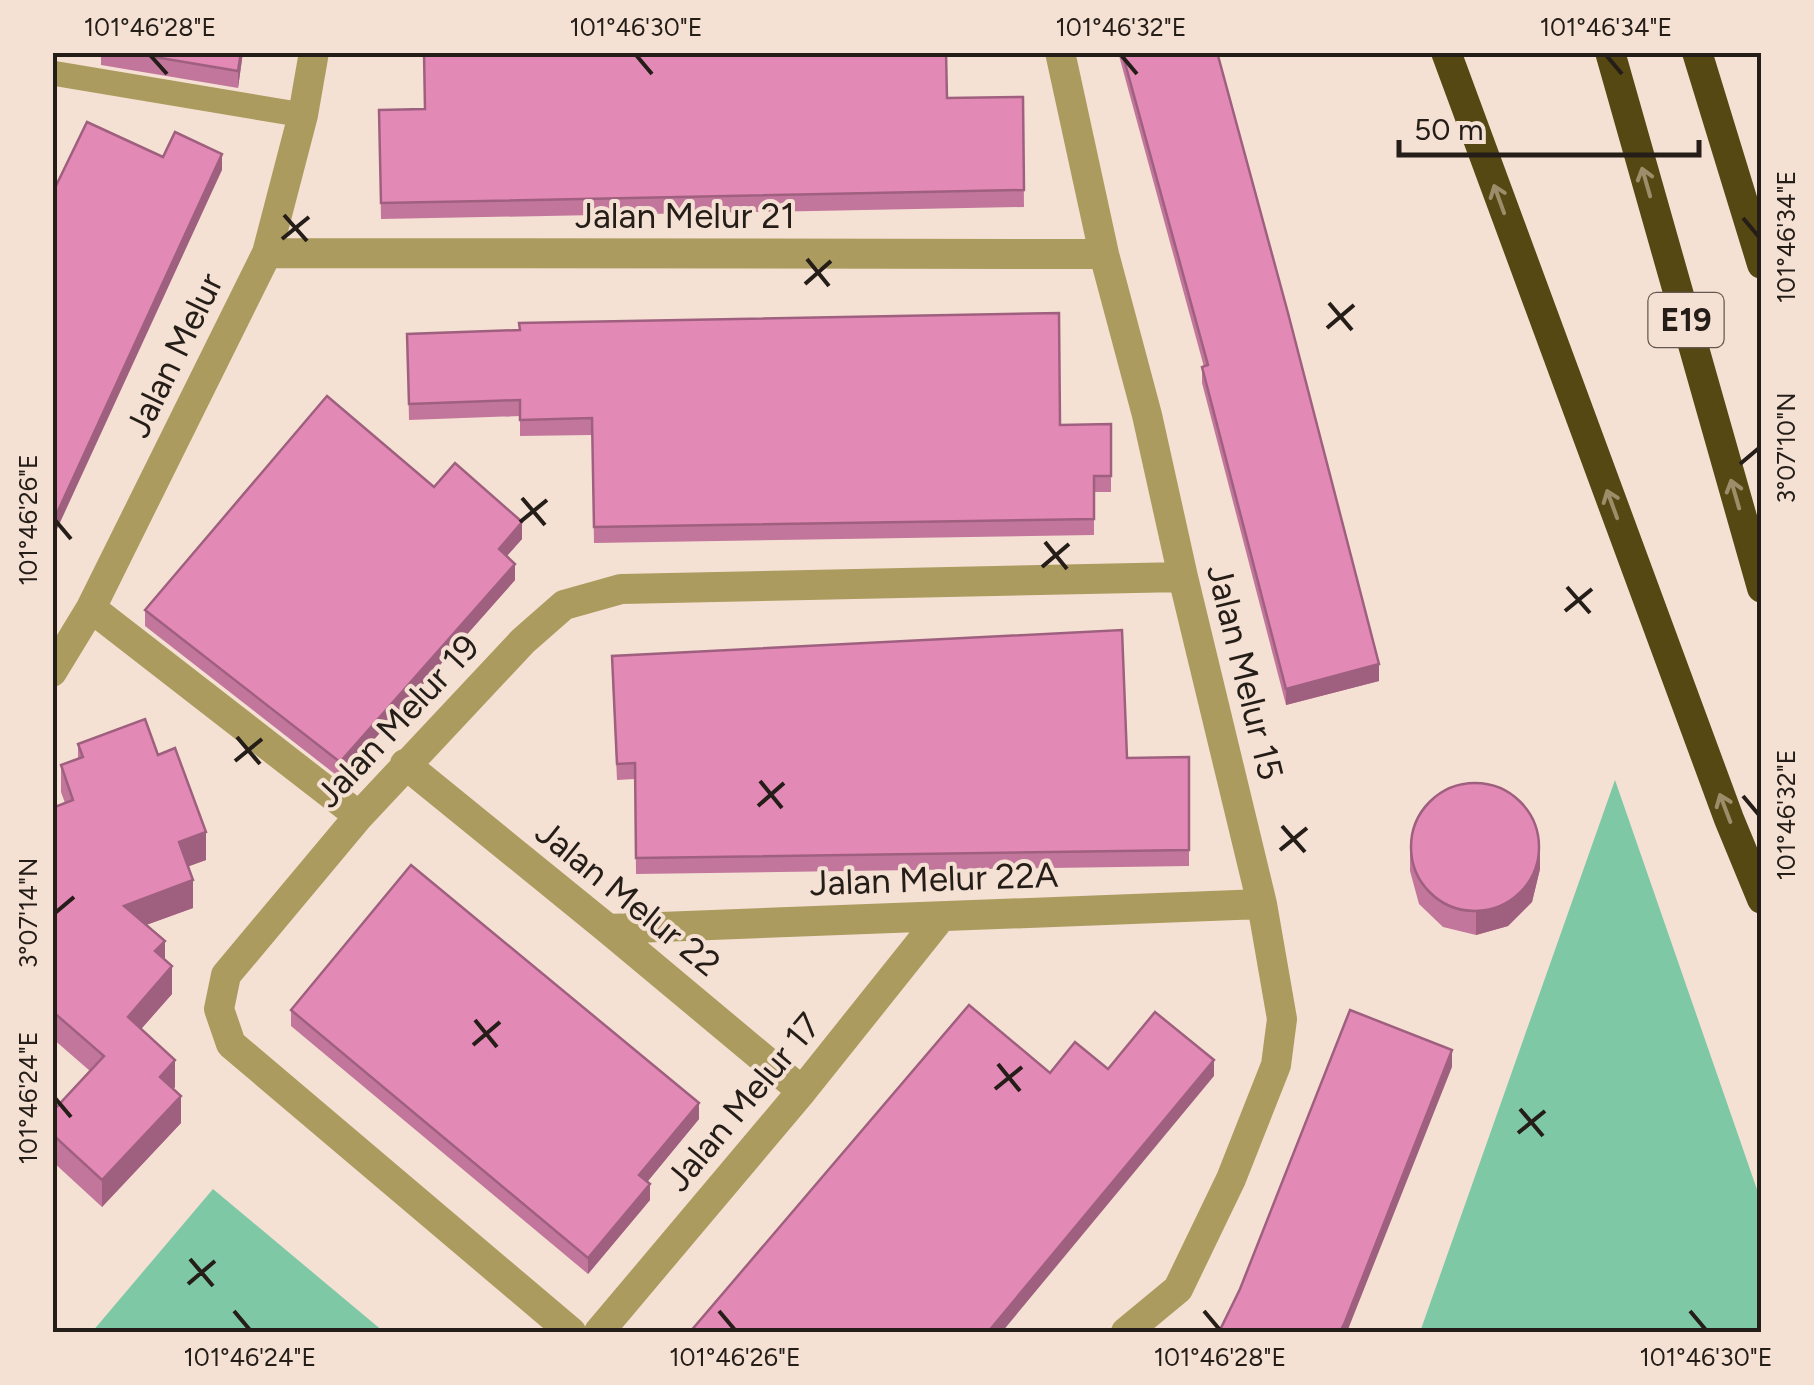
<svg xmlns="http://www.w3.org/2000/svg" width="1814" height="1385" font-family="Figtree,sans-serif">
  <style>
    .green { fill: #7ec8a6 }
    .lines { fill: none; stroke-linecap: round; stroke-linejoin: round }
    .lane { stroke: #ac9b5f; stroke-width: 25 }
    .street { stroke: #ac9b5f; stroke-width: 30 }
    .highway { stroke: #564813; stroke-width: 30 }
    .wall { fill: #c3769c }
    .shaded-wall { fill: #9f607f }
    .building { fill: #e389b5; stroke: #9f607f; stroke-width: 2.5 }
    .oneway { stroke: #9e8d6a }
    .ticks { fill: none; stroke: #241d18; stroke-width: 4 }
    .labels { text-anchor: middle; stroke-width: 8; stroke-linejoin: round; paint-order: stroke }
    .shield { fill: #f5e1d4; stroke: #635850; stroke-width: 2.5 }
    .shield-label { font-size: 32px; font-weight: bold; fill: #241d18 }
    .street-label { font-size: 35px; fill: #241d18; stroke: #f5e1d4 }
    .neatline { fill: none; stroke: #241d18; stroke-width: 4 }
    .ticks-label { font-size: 25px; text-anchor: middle; fill: #241d18 }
  </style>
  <rect width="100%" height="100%" fill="#f5e1d4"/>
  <!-- green -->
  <path class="green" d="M1615,780L1761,1201V1332H1420Z
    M213,1189L384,1332H92Z"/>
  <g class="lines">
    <!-- lane -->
    <path class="lane" d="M52,73L303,115"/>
    <!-- street -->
    <path class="street" d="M1060,52L1104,254L1147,415L1183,577L1262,904L1282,1019L1276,1065L1231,1179L1178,1289L1126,1332
      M267,253L1104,254
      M91,608L359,816
      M52,672L91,608L267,253L303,115L314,52
      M405,764L608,929L802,1091
      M608,929L1262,904
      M571,1332L231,1044L219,1009L226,975L359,816L523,641L564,605L621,589L1183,577
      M599,1332L802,1091L941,917"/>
    <!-- highway -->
    <path class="highway" d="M1446,52L1729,819L1762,899
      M1610,52L1762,588
      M1697,52L1762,264"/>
  </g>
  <!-- wall -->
  <path class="wall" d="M101,52H243L238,88L101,65Z
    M1118,52H1217L1379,681L1286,705L1202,383V367H1204Z
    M1023,97L1024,207L381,219L379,110Z
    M407,334L1060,425L1111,424V492H1094V535L594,543L592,435L520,436V416L409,420Z
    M434,487L522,539L507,556L515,580L340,778L145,626V610Z
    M612,672L1127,758L1189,757V866L636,874L635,779L617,780Z
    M78,744L158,755L206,860L188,866L193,908L146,925L165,960L172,994L141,1029L175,1087L173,1089L181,1123L102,1207L52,1161V1112L90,1071L52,1038V808L65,803L61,792V765L78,759Z
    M1410,848L1540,869L1532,902L1508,926L1476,935L1443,927L1419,904L1410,871Z
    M291,1010L699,1119L647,1182L650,1200L588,1274L291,1026Z"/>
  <!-- shaded-wall -->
  <path class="shaded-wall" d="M241,52H243L238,88V71Z
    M222,154V170L52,540V524Z
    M522,522V539L499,565V549Z
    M515,564V580L340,778V762Z
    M1379,664V681L1286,705V689Z
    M206,832V860L179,870V842Z
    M1540,845V869L1532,902L1508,926L1476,935V911Z
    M193,880V908L124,933V906Z
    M165,941V968L155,951Z
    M172,966V994L128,1044V1017Z
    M1452,1050V1067L1347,1332H1340Z
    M175,1060V1087L160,1104V1077Z
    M1214,1060V1076L1002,1332H988Z
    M181,1096V1123L102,1207V1180Z
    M699,1103V1119L639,1192V1175Z
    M650,1184V1200L588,1274V1258Z"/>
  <!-- building -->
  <path class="building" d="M125,52H241L238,71Z
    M424,52H946L947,98L1023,97L1024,190L381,203L379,110L425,109Z
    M1122,52H1217L1288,313L1379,664L1286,689L1202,367L1208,365Z
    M87,122L163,157L175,132L222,154L52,524V194Z
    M1059,313L1060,425L1111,424V476H1094V519L594,527L592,418L520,420V400L409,404L407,334L520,330L519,323Z
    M327,396L434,487L455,463L522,522L499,549L515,564L340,762L145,610Z
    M1122,630L1127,758L1189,757V850L636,858L635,763L617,764L612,656Z
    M145,719L158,755L175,748L206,832L179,842L193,880L124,906L165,941L155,951L172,966L128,1017L175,1060L160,1077L181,1096L102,1180L52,1134V1112L104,1056L52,1011V808L73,800L61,765L83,757L78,744Z
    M1411 847a64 64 0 1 1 128 0a64 64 0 1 1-128 0Z
    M411,865L699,1103L639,1175L650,1184L588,1258L291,1010Z
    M969,1005L1050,1073L1075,1042L1108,1069L1155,1012L1214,1060L988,1332H690Z
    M1350,1010L1452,1050L1345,1322L1340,1332H1219L1240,1289Z"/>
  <!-- one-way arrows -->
  <defs><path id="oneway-shaft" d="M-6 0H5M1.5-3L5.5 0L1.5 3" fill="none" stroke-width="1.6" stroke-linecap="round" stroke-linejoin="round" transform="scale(2.5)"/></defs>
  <g class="oneway">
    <use href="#oneway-shaft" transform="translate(1646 182) rotate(-106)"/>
    <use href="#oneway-shaft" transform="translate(1499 199) rotate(-110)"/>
    <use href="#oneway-shaft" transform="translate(1735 494) rotate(-106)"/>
    <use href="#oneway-shaft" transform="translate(1612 504) rotate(-110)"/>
    <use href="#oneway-shaft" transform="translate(1725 808) rotate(-111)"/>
  </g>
  <!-- ticks -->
  <path class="ticks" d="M150,55L167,74M636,55L652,74M1121,55L1137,74M1606,55L1622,74M284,215L307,241M1743,218L1759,237M282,239L309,217M807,259L829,286M805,284L831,261M1329,303L1352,330M1327,328L1354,305M1740,464L1759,448M522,498L545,525M55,520L71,539M520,522L547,500M1045,542L1067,569M1042,567L1069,544M1567,587L1590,613M1565,611L1592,589M237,737L260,764M235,761L262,739M760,781L782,808M1743,796L1759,815M758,806L784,783M1282,826L1305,852M1280,850L1307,828M55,913L74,897M475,1020L497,1047M473,1045L500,1022M998,1064L1020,1091M995,1089L1022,1067M55,1098L71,1117M1520,1109L1543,1136M1518,1133L1545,1111M190,1259L213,1286M188,1284L215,1261M234,1311L250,1330M719,1311L735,1330M1204,1311L1220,1330M1690,1311L1706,1330"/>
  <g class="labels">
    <!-- shield labels -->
    <rect class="shield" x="1648.5" y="293" width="75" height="54" rx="8"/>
    <g class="shield-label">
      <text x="1686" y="331">E19</text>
    </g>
    <!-- street labels -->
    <g class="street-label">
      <text x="685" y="228">Jalan Melur 21</text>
      <text transform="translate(174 355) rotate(-64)" y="12">Jalan Melur</text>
      <text transform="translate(1245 672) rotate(76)" y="12">Jalan Melur 15</text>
      <text transform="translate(397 721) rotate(-47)" y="12">Jalan Melur 19</text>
      <text transform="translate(934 879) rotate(-2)" y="12">Jalan Melur 22A</text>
      <text transform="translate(628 898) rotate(39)" y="12">Jalan Melur 22</text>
      <text transform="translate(743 1102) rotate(-50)" y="12">Jalan Melur 17</text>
    </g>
  </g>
  <!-- border -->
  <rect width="1814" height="1385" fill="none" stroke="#f5e1d4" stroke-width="110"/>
  <!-- scale -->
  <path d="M1399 140v15h300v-15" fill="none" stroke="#241d18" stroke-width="5"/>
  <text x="1414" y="140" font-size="30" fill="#241d18" stroke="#f5e1d4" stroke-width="8" paint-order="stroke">50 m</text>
  <rect x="55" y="55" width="1704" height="1275" class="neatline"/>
  <g class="ticks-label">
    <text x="150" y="36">101°46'28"E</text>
    <text x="636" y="36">101°46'30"E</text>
    <text x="1121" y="36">101°46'32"E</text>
    <text x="1606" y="36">101°46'34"E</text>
    <text transform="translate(1786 237) rotate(-90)" y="9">101°46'34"E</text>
    <text transform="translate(1786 448) rotate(-90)" y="9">3°07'10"N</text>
    <text transform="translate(28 520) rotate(-90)" y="9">101°46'26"E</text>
    <text transform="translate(1786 815) rotate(-90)" y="9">101°46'32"E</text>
    <text transform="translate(28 913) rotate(-90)" y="9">3°07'14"N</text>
    <text transform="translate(28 1098) rotate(-90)" y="9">101°46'24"E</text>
    <text x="250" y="1366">101°46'24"E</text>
    <text x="735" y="1366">101°46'26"E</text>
    <text x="1220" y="1366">101°46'28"E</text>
    <text x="1706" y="1366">101°46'30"E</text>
  </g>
</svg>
